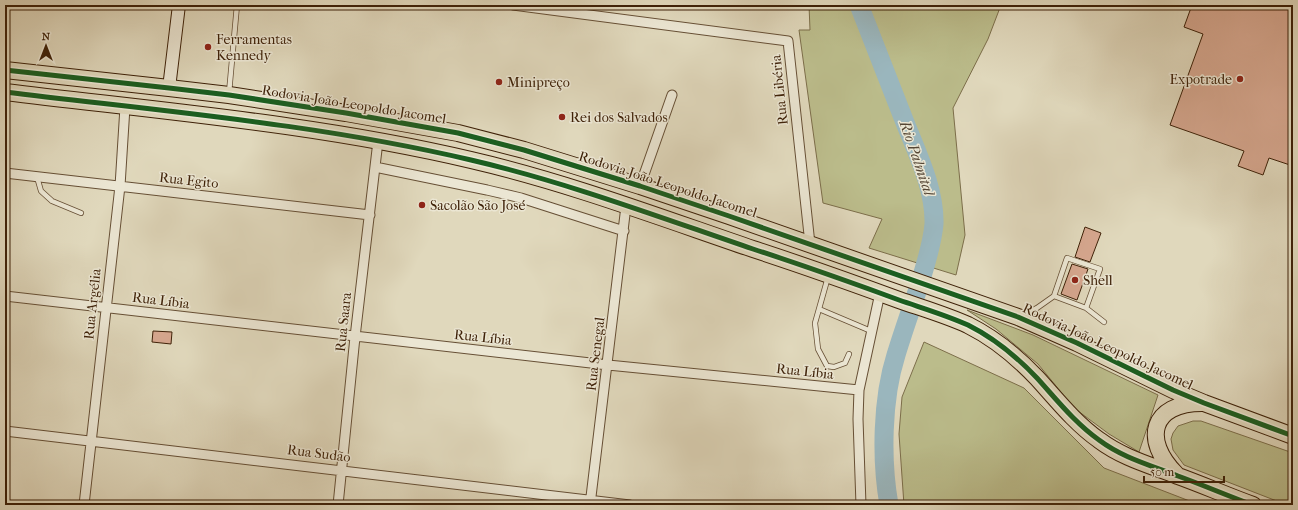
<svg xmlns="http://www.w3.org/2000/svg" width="1298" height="510" font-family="'IM FELL French Canon',serif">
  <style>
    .green { fill: #bbbc8b; stroke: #7c6e4a }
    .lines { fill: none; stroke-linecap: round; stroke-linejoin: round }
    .river { stroke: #9ab6bd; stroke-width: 19 }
    .building { fill: #d6a78f; stroke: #3e2108 }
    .lane-casing { stroke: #664f35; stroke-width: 6 }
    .street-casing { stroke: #664f35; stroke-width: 11 }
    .secondary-casing { stroke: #3e2108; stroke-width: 14 }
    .highway-casing { stroke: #3e2108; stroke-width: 18 }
    .lane { stroke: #ebe6d3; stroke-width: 4.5 }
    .street { stroke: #ebe6d3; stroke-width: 9 }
    .secondary { stroke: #ebe6d3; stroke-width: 12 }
    .highway { stroke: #e0d8bc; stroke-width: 16 }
    .cycleway-casing { stroke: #ebe6d3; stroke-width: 8 }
    .cycleway { stroke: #1b5e20; stroke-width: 5 }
    .poi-dot { fill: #8f2418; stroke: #ebe6d3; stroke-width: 1.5 }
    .labels { text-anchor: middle; stroke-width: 3; stroke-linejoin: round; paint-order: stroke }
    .poi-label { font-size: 14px; fill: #3e2108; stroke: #ebe6d3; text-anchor: start }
    .street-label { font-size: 14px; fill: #3e2108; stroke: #ebe6d3 }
    .water-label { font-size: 15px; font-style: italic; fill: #554635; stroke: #ebe6d3 }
  </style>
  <rect width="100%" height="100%" fill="#e0d8bc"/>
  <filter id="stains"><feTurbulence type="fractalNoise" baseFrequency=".005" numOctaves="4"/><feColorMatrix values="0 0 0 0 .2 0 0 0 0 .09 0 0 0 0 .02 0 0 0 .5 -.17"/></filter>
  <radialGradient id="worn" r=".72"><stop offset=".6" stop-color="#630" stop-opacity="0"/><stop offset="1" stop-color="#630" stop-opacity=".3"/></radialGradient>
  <!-- green -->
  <path class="green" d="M809,5H1001L988,39L953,108L965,235L956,275L869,248L882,219L823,203L799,30H810Z
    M967,310L1033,335L1158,395L1139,452L1109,434L1074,408L1038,364L996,329Z
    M924,342L1024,388L1104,468L1200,505H904L899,434L902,397Z
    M1193,421H1201L1293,453V505H1287L1184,465L1173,450L1171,439L1173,433L1178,426Z"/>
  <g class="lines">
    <!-- river -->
    <path class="river" d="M859,5C874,43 889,82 904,120C917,153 935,189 934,224C932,246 925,266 919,286C911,309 903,332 896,355C882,399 881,460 889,505"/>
  </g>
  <!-- building -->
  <path class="building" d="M1192,5H1206L1214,8L1215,5H1293V166L1269,158L1263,175L1238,166L1244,151L1170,125L1203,34L1184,27Z
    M1085,227L1101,233L1090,262L1075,257Z
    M1072,264L1088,269L1077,300L1061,294Z
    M153,331L172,332L171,344L152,342Z"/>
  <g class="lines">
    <defs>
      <path id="lane" d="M229,93L237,5
        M37,177L41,191L52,201L81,213
        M828,277L815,323L818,349L827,366L834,367L845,363L849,354
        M1054,296L1067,258L1100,269L1086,308
        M819,309L871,331
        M1024,315L1037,308L1054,296L1086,308L1104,322"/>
      <path id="street" d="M513,5L788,41L810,244
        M375,167L487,190L521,198L624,231
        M5,173L370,215
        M640,186L672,95
        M5,296L608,365L859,390
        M5,431L630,505
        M84,505L120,186L125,107
        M338,505L355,337L378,141
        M590,505L626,206
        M861,505L858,419L859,390L880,293"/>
      <path id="secondary" d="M169,88L179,5"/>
      <path id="highway" d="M5,70L169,88L229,95L346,113L458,133L524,150L640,186L729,216L1018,317L1077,343L1173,390L1204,403L1293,436
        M5,92C160,111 318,124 471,160C566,182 659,217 753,249C802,265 850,282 899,300C922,308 946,315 968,325C994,338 1018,358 1037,378C1057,400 1075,423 1099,440C1123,458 1150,465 1178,476C1203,485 1228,496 1253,505
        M1176,474C1142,440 1151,403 1202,403"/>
    </defs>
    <!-- lane casing -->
    <use href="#lane" class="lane-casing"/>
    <!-- street casing -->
    <use href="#street" class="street-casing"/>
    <!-- secondary casing -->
    <use href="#secondary" class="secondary-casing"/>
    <!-- highway casing -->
    <use href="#highway" class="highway-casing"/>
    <!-- lane -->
    <use href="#lane" class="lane"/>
    <!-- street -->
    <use href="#street" class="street"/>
    <!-- secondary -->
    <use href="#secondary" class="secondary"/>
    <!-- highway -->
    <use href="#highway" class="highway"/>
    <defs>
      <path id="cycleway" d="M5,70L169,88L229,95L346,113L458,133L524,150L640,186L729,216L1018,317L1077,343L1173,390L1204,403L1293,436
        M5,92C160,111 318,124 471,160C566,182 659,217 753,249C802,265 850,282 899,300C922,308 946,315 968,325C994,338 1018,358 1037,378C1057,400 1075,423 1099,440C1123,458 1150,465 1178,476C1203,485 1228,496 1253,505"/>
    </defs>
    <!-- cycleway casing -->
    <use href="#cycleway" class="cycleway-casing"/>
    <!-- cycleway -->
    <use href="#cycleway" class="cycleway"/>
  </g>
  <!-- markers -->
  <g class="poi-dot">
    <circle cx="208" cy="47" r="4"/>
    <circle cx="1240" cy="79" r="4"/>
    <circle cx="499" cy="82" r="4"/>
    <circle cx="562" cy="117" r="4"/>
    <circle cx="422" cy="205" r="4"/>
    <circle cx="1075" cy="280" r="4"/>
  </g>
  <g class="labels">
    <!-- poi labels -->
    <g class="poi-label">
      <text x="216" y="44">Ferramentas<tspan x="216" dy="16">Kennedy</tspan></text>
      <text x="1232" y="84" text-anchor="end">Expotrade</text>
      <text x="507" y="87">Minipreço</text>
      <text x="570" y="122">Rei dos Salvados</text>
      <text x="430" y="210">Sacolão São José</text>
      <text x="1083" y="285">Shell</text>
    </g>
    <!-- street labels -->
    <g class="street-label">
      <text transform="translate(779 90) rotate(-96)" y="5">Rua Libéria</text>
      <text transform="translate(354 104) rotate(9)" y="5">Rodovia João Leopoldo Jacomel</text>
      <text transform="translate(189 180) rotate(6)" y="5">Rua Egito</text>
      <text transform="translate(668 184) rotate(18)" y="5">Rodovia João Leopoldo Jacomel</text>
      <text transform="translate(161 300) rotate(7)" y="5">Rua Líbia</text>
      <text transform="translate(92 304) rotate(-84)" y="5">Rua Argélia</text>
      <text transform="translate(343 322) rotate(-84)" y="5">Rua Saara</text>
      <text transform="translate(483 337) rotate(6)" y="5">Rua Líbia</text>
      <text transform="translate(1108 346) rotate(25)" y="5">Rodovia João Leopoldo Jacomel</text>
      <text transform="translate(595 354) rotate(-83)" y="5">Rua Senegal</text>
      <text transform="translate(805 371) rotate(6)" y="5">Rua Líbia</text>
      <text transform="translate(319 453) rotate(7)" y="5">Rua Sudão</text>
    </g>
    <!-- water labels -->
    <g class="water-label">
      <text transform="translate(917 158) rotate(71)" y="5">Rio Palmital</text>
    </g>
  </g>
  <!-- margin -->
  <rect width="1298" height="510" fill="none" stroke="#e0d8bc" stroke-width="20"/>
  <rect x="6" y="6" width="1286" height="498" fill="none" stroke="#3e2108" stroke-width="2"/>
  <rect x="10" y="10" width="1278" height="490" fill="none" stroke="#3e2108"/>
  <!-- north arrow -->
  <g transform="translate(46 46)" stroke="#ebe6d3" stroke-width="3" paint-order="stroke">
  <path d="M0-3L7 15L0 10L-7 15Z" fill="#3e2108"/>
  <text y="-6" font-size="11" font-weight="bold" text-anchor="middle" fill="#3e2108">N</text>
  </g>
  <!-- scale -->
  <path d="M1144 476v6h80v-6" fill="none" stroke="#3e2108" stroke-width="2"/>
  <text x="1150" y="476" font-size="12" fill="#3e2108" stroke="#ebe6d3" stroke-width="3" paint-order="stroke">50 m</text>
  <rect width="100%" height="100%" filter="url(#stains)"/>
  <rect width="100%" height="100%" fill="url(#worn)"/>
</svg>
